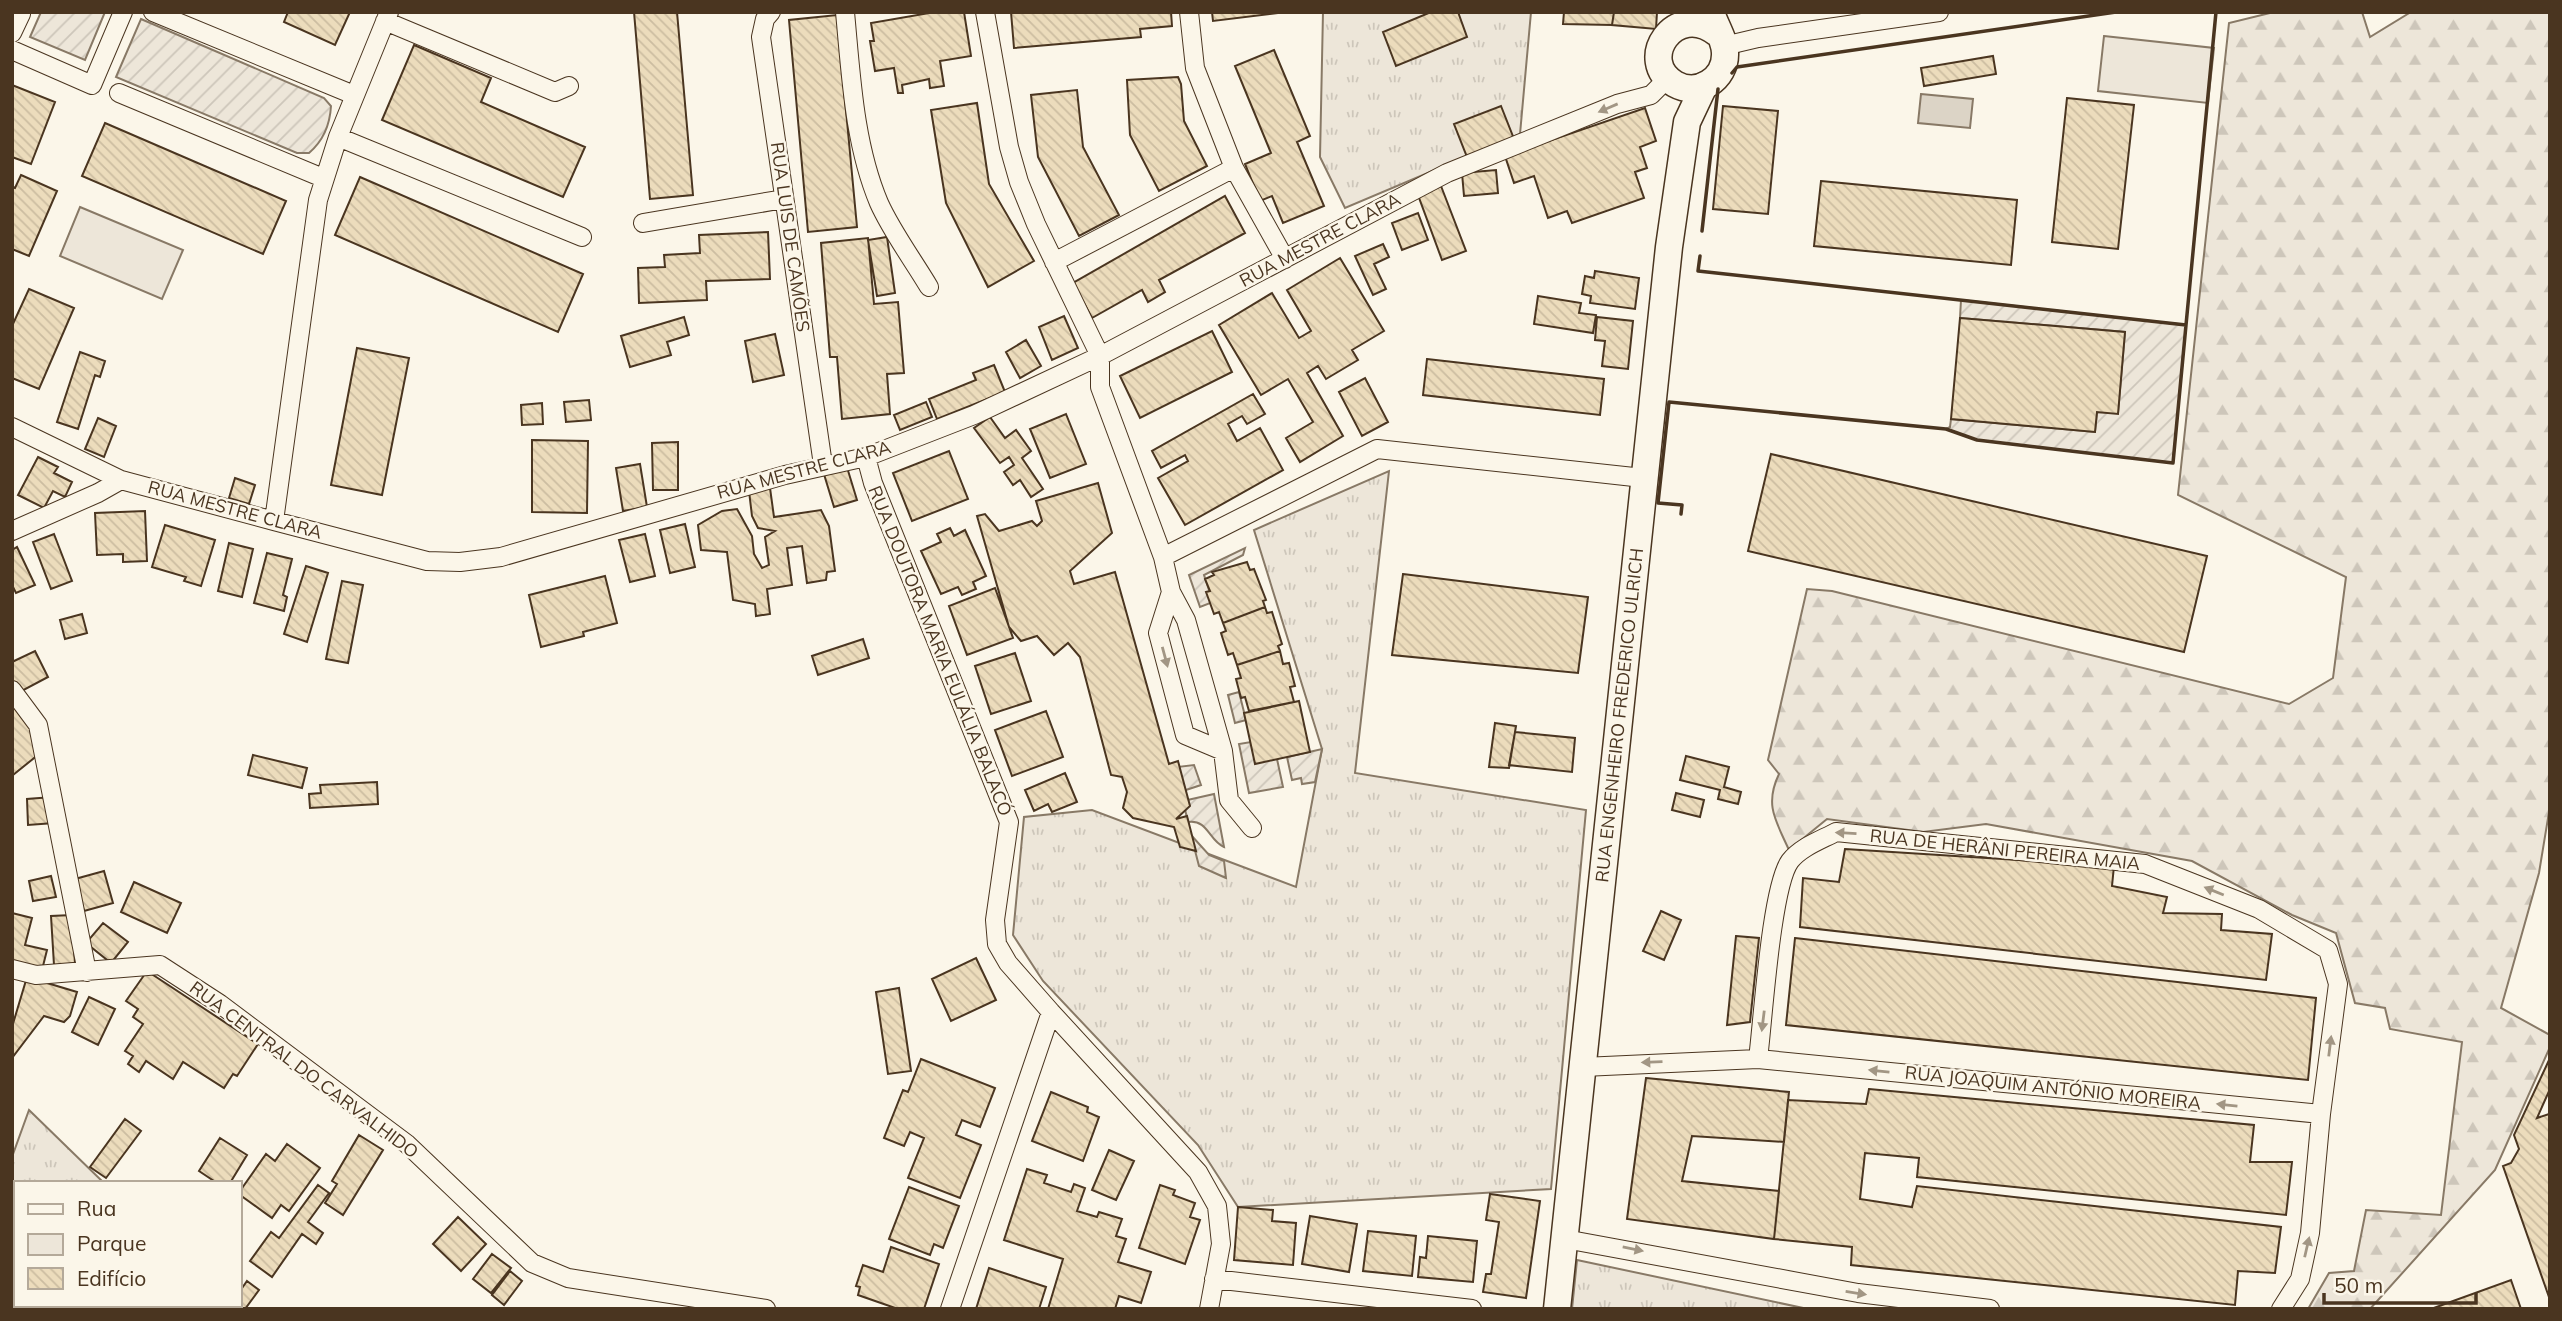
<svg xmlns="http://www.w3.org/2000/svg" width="2562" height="1321" font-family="Mulish,sans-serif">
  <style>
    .grass { fill: url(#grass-tufts); stroke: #887966; stroke-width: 2 }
    .forest { fill: url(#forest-firs); stroke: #887966; stroke-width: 2 }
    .park { fill: #ede6d9; stroke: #887966; stroke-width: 2 }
    .garden { fill: url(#garden-furrows); stroke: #887966; stroke-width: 2 }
    .water { fill: #dcd4c6; stroke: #887966; stroke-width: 2 }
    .building { fill: url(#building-back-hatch); stroke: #4a3520; stroke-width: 2 }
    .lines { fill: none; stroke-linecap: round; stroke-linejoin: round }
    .minor-casing { stroke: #4a3520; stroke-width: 20 }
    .secondary-casing { stroke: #4a3520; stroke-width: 29 }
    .minor { stroke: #fbf6e9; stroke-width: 18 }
    .secondary { stroke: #fbf6e9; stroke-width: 26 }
    .wall { stroke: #4a3520; stroke-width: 3.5 }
    .oneway { fill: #a29684 }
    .labels { text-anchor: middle; stroke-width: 5; stroke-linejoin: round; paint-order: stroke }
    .street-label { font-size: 18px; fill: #4a3520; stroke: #fbf6e9 }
  </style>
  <defs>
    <pattern id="grass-tufts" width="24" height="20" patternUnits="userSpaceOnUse" patternTransform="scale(1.75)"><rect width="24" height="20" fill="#ede6d9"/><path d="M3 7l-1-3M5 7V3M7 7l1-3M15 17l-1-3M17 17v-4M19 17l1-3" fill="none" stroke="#cdc6ba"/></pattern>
    <pattern id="forest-firs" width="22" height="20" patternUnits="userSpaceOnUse" patternTransform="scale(1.75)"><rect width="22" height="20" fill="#ede6d9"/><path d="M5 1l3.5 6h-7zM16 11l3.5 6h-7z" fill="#cdc6ba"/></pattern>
    <pattern id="garden-furrows" width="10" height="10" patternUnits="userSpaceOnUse" patternTransform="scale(1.75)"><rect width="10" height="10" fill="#ede6d9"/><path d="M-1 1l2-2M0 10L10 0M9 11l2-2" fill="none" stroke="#cdc6ba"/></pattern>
    <pattern id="building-back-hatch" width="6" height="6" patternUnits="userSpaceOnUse" patternTransform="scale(1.75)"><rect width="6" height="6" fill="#ecdcbc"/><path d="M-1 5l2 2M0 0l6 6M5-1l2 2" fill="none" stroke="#ccbda1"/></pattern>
  </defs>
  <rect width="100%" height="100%" fill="#fbf6e9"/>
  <!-- grass -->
  <path class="grass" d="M1323,12H1531L1520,134L1345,208L1320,157Z
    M1389,471L1355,773L1586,810L1551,1189L1238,1207L1198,1145L1043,981L1013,935L1024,817L1092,810L1296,887L1322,749L1254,530Z
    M29,1110L104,1183H16V1305H230L234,1309H12V1157Z
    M1577,1260L1808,1309H1572Z"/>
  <!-- forest -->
  <path class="forest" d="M2274,12H2362L2370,37L2411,12H2550V806L2539,873L2501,1008L2550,1035V1047L2495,1170L2370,1309H2308L2329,1273L2354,1271L2366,1210L2441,1215L2462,1042L2390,1029L2385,1008L2355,1003L2336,933L2292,915L2192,861L1986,824L1923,832L1827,819L1789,850C1776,821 1764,805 1779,774L1768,760L1807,589L1832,591L2289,704L2333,678L2346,577L2178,495L2229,23Z"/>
  <!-- park -->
  <path class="park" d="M2104,36L2214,48L2208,103L2098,91Z
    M80,207L183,250L162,299L60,256Z"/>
  <!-- garden -->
  <path class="garden" d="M41,12H105L85,60L30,37Z
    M141,19L324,98L331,106C330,124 323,141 309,153H297L116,77Z
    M1961,300L2186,325L2173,463L1977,440L1946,429L1950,427L1951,419L2095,432L2097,412L2118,413L2125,332L1960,318Z
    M1245,548L1243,555L1204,575L1213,602L1200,607L1189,575Z
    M1239,692L1246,720L1235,723L1228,695Z
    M1251,742L1277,759L1283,787L1249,793L1239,744Z
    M1322,749L1315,782L1302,784L1301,778L1292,780L1287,757Z
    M1194,765L1201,785L1183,791L1177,767Z
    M1214,794L1224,847C1209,841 1208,819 1188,822L1183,801Z
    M1191,835L1209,855L1224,861L1226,878L1199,866Z"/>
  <!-- water -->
  <path class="water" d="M1921,94L1973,99L1970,128L1918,123Z"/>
  <!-- building -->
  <path class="building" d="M288,12H350L335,45L284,22Z
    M634,12H677L693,195L650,199Z
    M935,12H964L971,56L940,61L944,86L930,88L929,79L902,85L903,93H898L894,68L875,71L870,41H874L871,23Z
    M1011,12H1171L1172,26L1140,29L1141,37L1014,48Z
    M1212,12H1286L1213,21Z
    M1431,12H1458L1467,37L1396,66L1383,32Z
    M1564,12H1614L1612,25L1563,24Z
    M1614,12H1657L1656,29L1612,25Z
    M837,15L857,227L808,232L789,20Z
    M414,45L491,78L481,102L585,147L563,197L382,120Z
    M1274,50L1310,136L1297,142L1324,206L1283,223L1272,196L1260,201L1245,164L1271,153L1235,66Z
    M1993,56L1996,74L1924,86L1921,68Z
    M1178,77L1181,84L1184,121L1207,166L1159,191L1130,135L1127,80Z
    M12,85L55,102L31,164L12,157Z
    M1077,90L1083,147L1119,215L1079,236L1038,157L1031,95Z
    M2067,98L2134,105L2118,249L2052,242Z
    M977,103L989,184L1034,261L988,287L946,203L931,110Z
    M1501,106L1514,139L1467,157L1454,124Z
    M1723,106L1778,111L1768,214L1713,209Z
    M1645,108L1656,141L1640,147L1647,168L1635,172L1644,198L1572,223L1567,211L1548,218L1534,176L1514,183L1505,156Z
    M105,123L286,201L263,254L82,176Z
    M1496,170L1498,193L1464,196L1462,173Z
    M21,175L57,191L29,256L12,249V187L15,188Z
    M360,177L583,274L558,332L335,235Z
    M1821,181L2017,200L2011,265L1814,246Z
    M1441,186L1466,251L1442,260L1418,195Z
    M1225,196L1245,233L1159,280L1165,292L1148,302L1142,290L1092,318L1073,283Z
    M1418,213L1428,240L1402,250L1392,223Z
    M768,232L770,279L706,281L707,300L639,303L638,268L665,267L664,255L700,253L699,235Z
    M887,237L895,293L877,296L868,240Z
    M868,238L874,304L898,302L904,373L887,374L890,414L842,419L837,357H830L821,243Z
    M1383,244L1389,257L1374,264L1386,289L1373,295L1355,256Z
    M1340,258L1384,331L1352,350L1358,360L1326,379L1318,366L1307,373L1343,436L1300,462L1286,438L1313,422L1288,379L1261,395L1219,325L1272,293L1299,338L1311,331L1287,290Z
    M1595,271L1639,278L1635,309L1590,303L1591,296L1582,294L1585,276L1594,278Z
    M29,289L74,308L39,389L12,378V326Z
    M1538,296L1581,303L1579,313L1596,315L1593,333L1534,324Z
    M1064,316L1078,348L1052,360L1039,327Z
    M684,317L689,335L667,342L671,355L630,367L621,336Z
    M1597,317L1633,321L1628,369L1602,366L1605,341L1595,340Z
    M1960,318L2125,332L2118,414L2097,412L2095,432L1951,419Z
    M1212,331L1232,372L1140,418L1120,376Z
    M775,334L784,375L753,382L745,341Z
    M1026,340L1041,366L1020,378L1006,352Z
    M357,348L409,358L382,495L331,485Z
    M80,352L105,361L100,377L95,375L78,429L57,422Z
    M1427,359L1604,379L1600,415L1423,395Z
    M994,365L1005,392L937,419L929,399L976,380L973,373Z
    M1365,378L1388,422L1362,436L1339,392Z
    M1253,394L1265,414L1247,424L1242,416L1228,424L1237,441L1260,428L1283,470L1185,525L1158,478L1188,461L1185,455L1161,468L1152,451Z
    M589,400L591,420L566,422L564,402Z
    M926,402L932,417L900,430L894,415Z
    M542,403L543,424L522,425L521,405Z
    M1066,414L1086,464L1050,478L1030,429Z
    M990,417L1005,438L1016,430L1031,451L1022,458L1043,489L1031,497L1020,480L1013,485L1004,472L1014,465L1009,457L1000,463L974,428Z
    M98,418L116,426L104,457L85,449Z
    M532,440L588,441L587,513L532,512Z
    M678,442V490H653L652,443Z
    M949,451L968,499L912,521L893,473Z
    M1771,454L2207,556L2184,652L1748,551Z
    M38,457L58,467L54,473L72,482L65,497L53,491L44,508L18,495Z
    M640,464L647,507L623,511L616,468Z
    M846,464L857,500L834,507L823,471Z
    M235,478L255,485L249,504L229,498Z
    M1098,483L1112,533L1070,571L1074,584L1115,572L1169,764L1178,761L1190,806L1176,819L1187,816L1196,851L1180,847L1174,827L1133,818L1123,808L1127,792L1122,777L1111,775L1080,657L1068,643L1054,655L1037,636L1021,641L1009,627L977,516L985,514L999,531L1032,521L1037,526L1042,521L1036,501Z
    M770,488L774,517L821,510L829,526L835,571L827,572L826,580L807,583L802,546L787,548L792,585L767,589L770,614L756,616L755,604L733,600L727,552L701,550L698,525L722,511L737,509L752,536L754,554L762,568L769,565L765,537L775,531L758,528L752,516L749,491Z
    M145,511L147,561L123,562V554L97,555L95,513Z
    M685,524L695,567L670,573L660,530Z
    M165,525L215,540L201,586L184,581L186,577L152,567Z
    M950,528L954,536L965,530L986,576L973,582L976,589L962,595L958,587L941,594L921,551L941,542L937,534Z
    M54,534L72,581L51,589L33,542Z
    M645,534L655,576L630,582L619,540Z
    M229,543L253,549L242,597L218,591Z
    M17,547L35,585L16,593L12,585V550Z
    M267,553L292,559L283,595L287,597L284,611L254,603Z
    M1247,562L1250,570L1254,569L1266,600L1263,601L1265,607L1223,623L1219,612L1214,614L1206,592L1210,591L1205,579L1214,575L1212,572Z
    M306,566L328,573L307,642L284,634Z
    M1403,574L1588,597L1578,673L1392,655Z
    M605,576L617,623L583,632L584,636L541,647L529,595Z
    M342,581L363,585L348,663L326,659Z
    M995,588L1013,638L967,655L949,606Z
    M1265,607L1267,613L1272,612L1282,644L1278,646L1280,651L1237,665L1233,653L1228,655L1221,633L1226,631L1223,623Z
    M82,614L87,633L65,639L60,620Z
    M863,639L869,658L818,675L812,656Z
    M35,651L48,677L18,693L12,682V662Z
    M1280,651L1283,664L1289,663L1295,686L1290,687L1294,702L1249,711L1245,697L1241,698L1236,679L1241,678L1237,665Z
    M1015,653L1031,701L991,714L975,666Z
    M12,698L49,746L13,775H12Z
    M1299,701L1310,752L1255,764L1244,713Z
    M1046,711L1063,757L1012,776L995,730Z
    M1495,723L1516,726L1509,768L1489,767Z
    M1515,732L1575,738L1572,772L1509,765Z
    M253,755L307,768L302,788L248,775Z
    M1686,756L1729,767L1724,787L1741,792L1738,804L1718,799L1720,790L1680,780Z
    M1065,773L1077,802L1052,812L1048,804L1034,811L1025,790Z
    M377,782L378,804L310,808L309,794L321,793L320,785Z
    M1676,793L1704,800L1700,817L1672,810Z
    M52,797L54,823L28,825L27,799Z
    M1845,849L2114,866L2112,886L2167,897L2163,913L2222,914L2221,930L2272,934L2266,980L1800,927L1803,878L1839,882Z
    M104,871L113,903L84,911L75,879Z
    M51,876L56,897L33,901L29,881Z
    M134,882L181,903L167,933L121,912Z
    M1661,911L1681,920L1664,960L1643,951Z
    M12,913L32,918L25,945L47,950L42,970L12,962Z
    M72,915L75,964L54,965L51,916Z
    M103,923L128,942L111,963L86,943Z
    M1736,936L1759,938L1750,1022L1727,1025Z
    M1795,938L2316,998L2308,1080L1786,1025Z
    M976,958L996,1000L951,1021L932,979Z
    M147,971L258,1044L237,1076L233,1074L224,1088L183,1062L173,1079L146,1061L139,1072L128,1064L133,1056L125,1051L143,1024L133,1017L138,1009L126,1001Z
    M27,977L77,992L70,1016L64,1022L44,1016L12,1058V1027Z
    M899,988L911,1071L888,1074L876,992Z
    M89,997L115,1009L98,1045L72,1032Z
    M2550,1058V1089L2537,1118L2549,1114L2550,1117V1300L2503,1166L2511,1163L2519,1149L2514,1135Z
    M921,1059L995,1088L980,1127L962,1120L956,1135L981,1145L960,1198L908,1178L924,1138L910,1132L904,1146L884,1138L903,1090L908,1092Z
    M1646,1078L1789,1092L1784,1142L1692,1136L1682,1181L1779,1191L1774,1239L1627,1219Z
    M1869,1089L2254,1125L2250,1162H2292L2286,1215L1917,1177L1919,1158L1865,1153L1860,1199L1912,1207L1917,1186L2281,1227L2275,1273L2238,1271L2235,1305L1851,1265L1852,1247L1774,1239L1788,1100L1866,1104Z
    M1051,1092L1088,1107L1087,1112L1099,1117L1083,1161L1032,1141Z
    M125,1119L141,1131L106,1178L90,1167Z
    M359,1135L383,1150L343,1215L325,1203L337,1184L332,1181Z
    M220,1138L247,1155L230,1183H217L199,1171Z
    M287,1144L320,1168L289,1211L281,1205L272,1218L240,1195V1191L266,1154L275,1161Z
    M1109,1150L1134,1161L1116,1200L1092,1190Z
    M1027,1169L1047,1175L1044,1183L1071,1192L1074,1184L1085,1188L1077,1211L1097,1217L1099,1212L1122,1219L1116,1236L1126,1239L1118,1262L1151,1272L1141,1303L1119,1296L1115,1309H1048L1063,1259L1004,1240Z
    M318,1185L329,1193L308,1222L323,1233L316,1244L302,1234L272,1277L250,1261L271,1232L279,1238Z
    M1160,1185L1175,1190L1173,1195L1195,1203L1190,1217L1200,1220L1185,1264L1139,1248Z
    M909,1187L959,1206L943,1248L934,1244L930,1255L889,1239Z
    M1490,1194L1540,1201L1526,1298L1483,1292L1486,1274H1491L1499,1222L1486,1220Z
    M1238,1207L1273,1210L1272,1221L1296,1223L1293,1265L1234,1260Z
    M1310,1216L1357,1224L1349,1272L1302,1264Z
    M458,1217L486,1244L461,1271L433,1244Z
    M1368,1231L1416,1236L1412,1276L1363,1271Z
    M1428,1236L1477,1241L1473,1282L1418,1277L1420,1257L1426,1258Z
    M891,1247L939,1264L924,1309H898L858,1295L860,1287L856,1286L863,1265L883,1272Z
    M492,1254L511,1268L491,1293L473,1279Z
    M989,1268L1046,1287L1039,1309H976Z
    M510,1271L522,1281L504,1305L492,1295Z
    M2511,1280L2521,1309H2431Z
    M247,1281L259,1290L245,1309H232L229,1305H240V1291Z"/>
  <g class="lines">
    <defs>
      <path id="minor" d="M153,12L354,95
        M771,12L765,19L761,37L823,465
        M845,12C851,75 854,144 879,203C892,232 913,260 929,287
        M985,12L1009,147L1019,182L1036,224L1100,356V387L1163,557L1171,592L1186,620L1223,751L1229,800L1252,828
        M1189,12L1195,68L1234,168L1285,259
        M385,21L555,92L569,86
        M12,33L21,14
        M1724,46L1758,38L1939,12
        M12,50L92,85L123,12
        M119,93L323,178
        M338,137L582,237
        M643,223L784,199
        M1054,262L1234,168
        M12,427L121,480L274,521L427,561L460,562L501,557L785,475L866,457L974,415L1100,356L1447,173L1617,104L1651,95L1668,78
        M866,457L873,483L1009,822L995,920L997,944L1008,963L1051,1012L1198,1172L1217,1206L1221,1244L1209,1309
        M274,521L318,200L338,137L389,12
        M12,531L98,493L121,480
        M1163,557L1377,449L1643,478
        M1171,592L1158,633L1185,735L1223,751
        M12,690L38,725L87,972
        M12,969L36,975L160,965L220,1004L407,1144L532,1263L568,1278L766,1309
        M1758,1059C1763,1021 1771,887 1790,861C1801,847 1821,840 1836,832L2145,864L2259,909L2328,950L2338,984L2321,1114
        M1583,1067L1758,1059L2321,1114L2310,1233L2300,1279L2281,1309
        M1565,1239L1858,1293L1990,1309
        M1214,1279L1472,1309
        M950,1309L1051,1012"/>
      <g id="secondary">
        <path d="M1711,12C1715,25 1725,40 1725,53C1726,79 1698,97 1675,84C1635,61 1675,0 1717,33"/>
        <path id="s1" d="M1557,1309L1669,247L1687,122L1704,86"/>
      </g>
    </defs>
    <!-- minor casing -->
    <use href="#minor" class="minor-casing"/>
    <!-- secondary casing -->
    <use href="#secondary" class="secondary-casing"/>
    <!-- minor -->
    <use href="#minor" class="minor"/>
    <!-- secondary -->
    <use href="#secondary" class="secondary"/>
    <!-- wall -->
    <path class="wall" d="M1732,73L1737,67L2116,12
      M1702,231L1718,89
      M2186,325L2216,12
      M1681,514L1682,505L1658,503L1669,402L1946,429L1977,440L2173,463L2186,325L1698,271L1700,256"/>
  </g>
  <!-- one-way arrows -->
  <defs><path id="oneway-solid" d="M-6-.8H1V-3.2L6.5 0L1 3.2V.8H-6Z" transform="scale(1.75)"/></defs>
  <g class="oneway">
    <use href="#oneway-solid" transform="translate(1608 108) rotate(157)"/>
    <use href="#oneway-solid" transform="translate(1165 657) rotate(75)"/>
    <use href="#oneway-solid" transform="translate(1846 833) rotate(-177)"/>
    <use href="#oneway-solid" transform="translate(2214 891) rotate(-158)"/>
    <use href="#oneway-solid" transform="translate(1763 1021) rotate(97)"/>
    <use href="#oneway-solid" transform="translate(2330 1046) rotate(-83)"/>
    <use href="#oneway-solid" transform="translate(1652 1062) rotate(178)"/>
    <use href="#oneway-solid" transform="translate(1879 1071) rotate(-174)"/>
    <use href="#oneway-solid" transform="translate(2227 1105) rotate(-174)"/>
    <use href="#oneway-solid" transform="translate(2307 1247) rotate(-77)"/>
    <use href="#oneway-solid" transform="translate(1633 1249) rotate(11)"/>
    <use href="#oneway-solid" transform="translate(1856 1293) rotate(9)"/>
  </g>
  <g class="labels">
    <!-- street labels -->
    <g class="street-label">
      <text transform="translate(790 237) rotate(82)" y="6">RUA LUIS DE CAMÕES</text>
      <text transform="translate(1320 240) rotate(-28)" y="6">RUA MESTRE CLARA</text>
      <text transform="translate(804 470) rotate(-15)" y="6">RUA MESTRE CLARA</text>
      <text transform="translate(235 510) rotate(15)" y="6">RUA MESTRE CLARA</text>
      <text transform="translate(940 651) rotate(68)" y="6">RUA DOUTORA MARIA EULÁLIA BALACÓ</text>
      <text dy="6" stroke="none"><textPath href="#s1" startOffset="597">RUA ENGENHEIRO FREDERICO ULRICH</textPath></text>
      <text transform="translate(2005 850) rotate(6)" y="6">RUA DE HERÂNI PEREIRA MAIA</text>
      <text transform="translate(304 1070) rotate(37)" y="6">RUA CENTRAL DO CARVALHIDO</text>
      <text transform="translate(2053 1088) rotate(6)" y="6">RUA JOAQUIM ANTÓNIO MOREIRA</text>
    </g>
  </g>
  <!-- border -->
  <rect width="2562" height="1321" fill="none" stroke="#4a3520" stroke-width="28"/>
  <!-- legend -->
  <rect x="14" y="1181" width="228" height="126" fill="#fbf6e9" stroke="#b4a999" stroke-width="2"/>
  <rect x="28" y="1204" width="35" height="10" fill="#fbf6e9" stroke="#b4a999" stroke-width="2"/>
  <text x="77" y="1216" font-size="21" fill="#4a3520">Rua</text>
  <rect x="28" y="1234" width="35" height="21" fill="#ede6d9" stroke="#b4a999" stroke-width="2"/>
  <text x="77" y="1251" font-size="21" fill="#4a3520">Parque</text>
  <rect x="28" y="1268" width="35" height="21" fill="url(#building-back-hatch)" stroke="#b4a999" stroke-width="2"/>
  <text x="77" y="1286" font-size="21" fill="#4a3520">Edifício</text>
  <!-- scale -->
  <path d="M2324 1293v10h152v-10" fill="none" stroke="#4a3520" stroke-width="3.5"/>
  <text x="2334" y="1293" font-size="21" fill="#4a3520" stroke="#fbf6e9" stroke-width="5" paint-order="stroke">50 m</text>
</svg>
